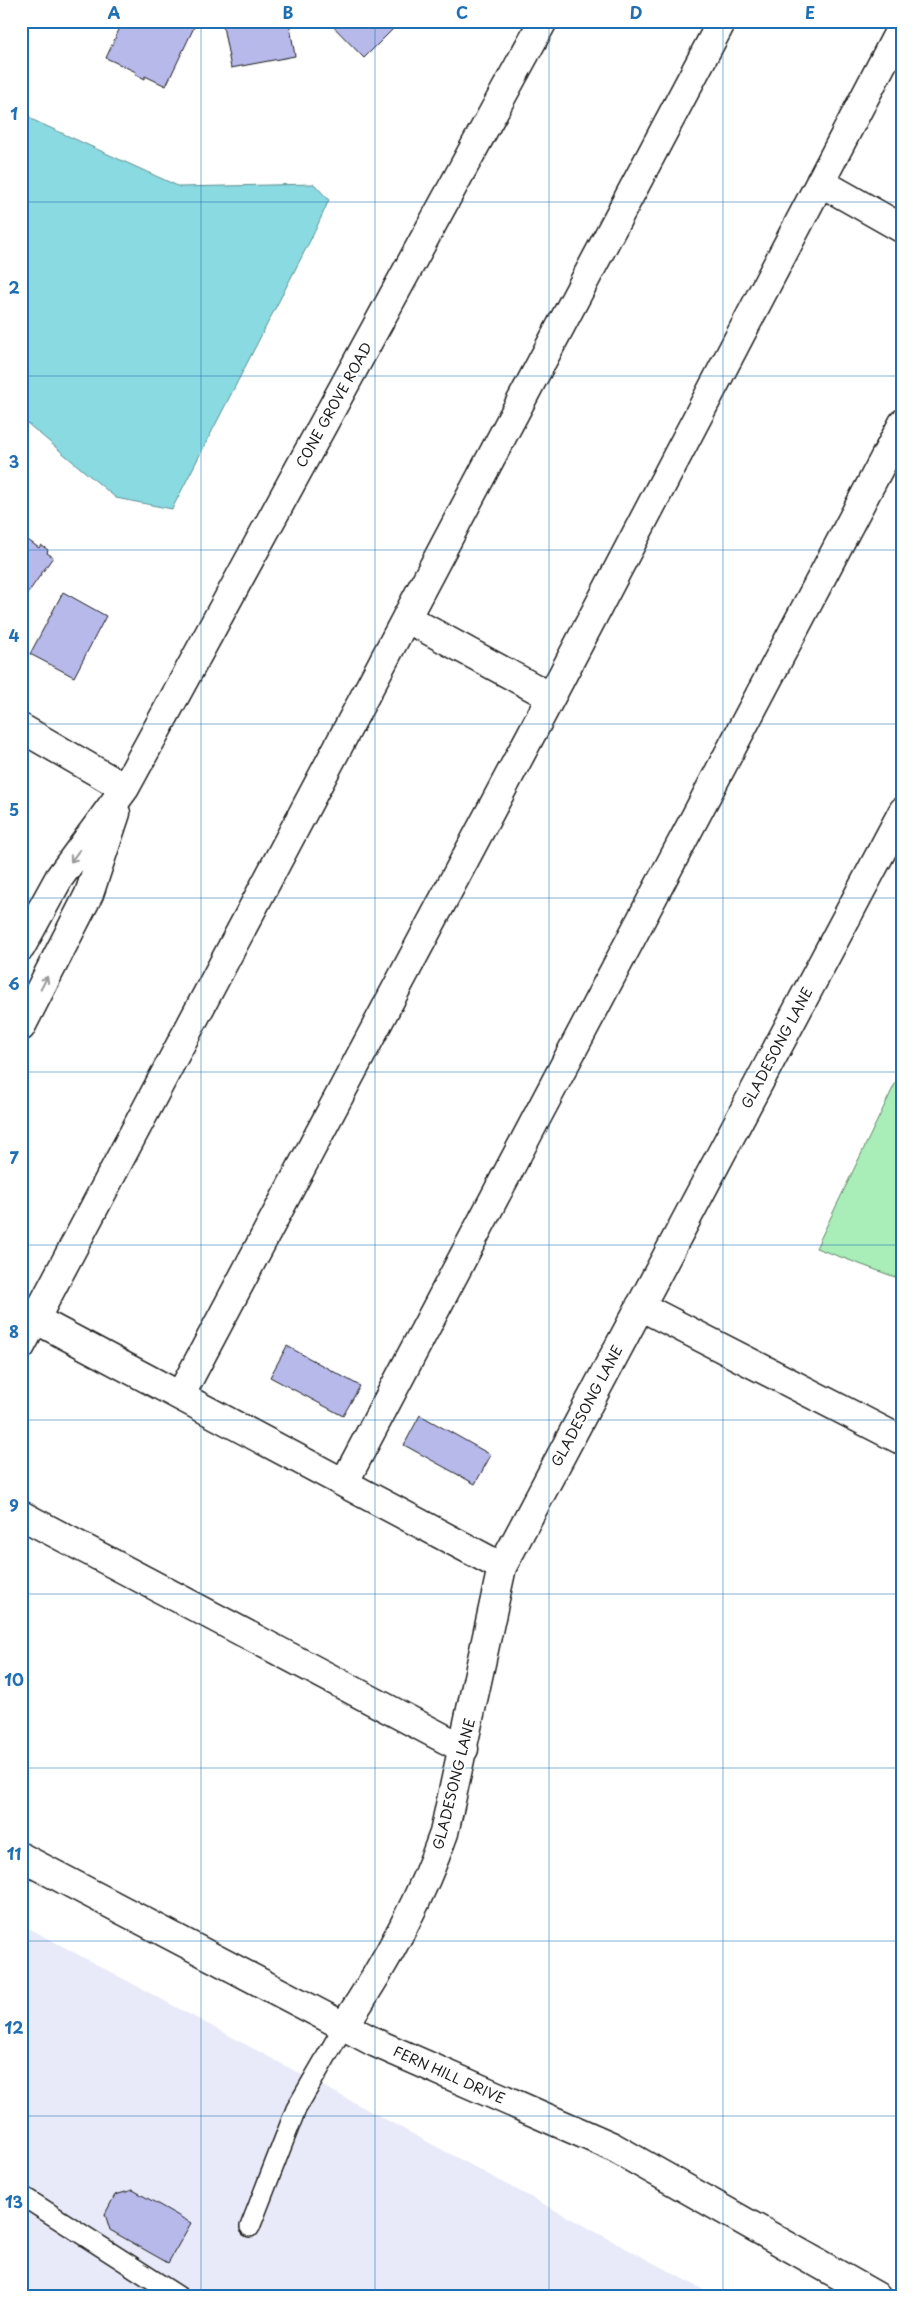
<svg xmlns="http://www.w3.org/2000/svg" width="924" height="2317" font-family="'Playpen Sans',sans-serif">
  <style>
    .built { fill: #e9eaf9 }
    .green { fill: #a9edb8; stroke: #62846a }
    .water { fill: #89dae1; stroke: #5d8e92 }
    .building { fill: #b7b9ea; stroke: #1c1c1c }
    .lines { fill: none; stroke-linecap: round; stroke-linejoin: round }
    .service-casing { stroke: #1c1c1c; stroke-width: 22 }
    .minor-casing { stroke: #1c1c1c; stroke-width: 31 }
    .service { stroke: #fff; stroke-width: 19 }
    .minor { stroke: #fff; stroke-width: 28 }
    .oneway { stroke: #999 }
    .grid { fill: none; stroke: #1f6fb2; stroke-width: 1; stroke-opacity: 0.55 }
    .labels { text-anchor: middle; stroke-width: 4; stroke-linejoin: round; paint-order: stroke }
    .street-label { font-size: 14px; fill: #1c1c1c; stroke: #fff }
    .neatline { fill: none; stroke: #1f6fb2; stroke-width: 2 }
    .grid-label { font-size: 16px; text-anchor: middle; font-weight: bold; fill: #1f6fb2 }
  </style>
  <rect width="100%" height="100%" fill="#fff"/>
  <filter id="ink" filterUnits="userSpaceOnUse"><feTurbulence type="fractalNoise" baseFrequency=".02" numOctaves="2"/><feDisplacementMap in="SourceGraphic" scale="10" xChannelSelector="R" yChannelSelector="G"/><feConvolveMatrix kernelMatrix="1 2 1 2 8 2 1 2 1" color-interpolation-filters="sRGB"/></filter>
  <g filter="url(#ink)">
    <!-- built -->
    <path class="built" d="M21,1924L715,2296H21Z"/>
    <!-- green -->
    <path class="green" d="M903,1067V1280L816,1248Z"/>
    <!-- water -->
    <path class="water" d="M21,107L33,120L180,187L314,184L329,200L314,233L172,509L116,498L21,418Z"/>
    <!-- building -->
    <path class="building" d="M123,21H197L166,86L145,76V79L135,74L136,72L106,58Z
      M222,21H289L295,56L231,68Z
      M328,21H406L401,27L398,24L364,58Z
      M21,535L39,548L41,545L48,550L47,553L53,557L21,603Z
      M63,592L106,616L74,677L30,654Z
      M287,1346L360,1386L343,1416L270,1377Z
      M420,1415L491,1455L475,1484L404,1445Z
      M133,2190L191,2223L168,2263L110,2230L105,2214L115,2195Z"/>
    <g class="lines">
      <defs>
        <path id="service" d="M21,2195L178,2296
          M250,2227L296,2109L344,2026"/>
        <path id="minor" d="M820,182L903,229
          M406,618L551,697
          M21,728L125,788
          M21,947L59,878L125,788L543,21
          M21,1027L89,894L116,813
          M640,1306L903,1441
          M35,1319L502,1567
          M21,1346L722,21
          M180,1396L551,697L903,24
          M344,1483L903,423
          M21,1515L464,1749
          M21,1857L376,2043L611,2146L876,2296
          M344,2026C385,1965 420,1902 444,1833L502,1567L903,811"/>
      </defs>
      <!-- service casing -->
      <use href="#service" class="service-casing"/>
      <!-- minor casing -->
      <use href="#minor" class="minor-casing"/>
      <!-- service -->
      <use href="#service" class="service"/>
      <!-- minor -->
      <use href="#minor" class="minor"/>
    </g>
    <!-- one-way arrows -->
    <defs><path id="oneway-shaft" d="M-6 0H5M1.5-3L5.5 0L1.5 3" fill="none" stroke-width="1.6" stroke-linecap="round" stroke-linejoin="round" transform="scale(1.25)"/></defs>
    <g class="oneway">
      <use href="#oneway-shaft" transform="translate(75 856) rotate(126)"/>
      <use href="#oneway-shaft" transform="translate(44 983) rotate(-63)"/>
    </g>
  </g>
  <!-- grid -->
  <path class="grid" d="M201,21V2296M375,21V2296M549,21V2296M723,21V2296M21,202H903M21,376H903M21,550H903M21,724H903M21,898H903M21,1072H903M21,1245H903M21,1420H903M21,1594H903M21,1768H903M21,1941H903M21,2116H903"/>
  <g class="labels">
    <!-- street labels -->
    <g class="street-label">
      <text transform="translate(334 405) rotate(-61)" y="5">CONE GROVE ROAD</text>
      <text transform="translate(777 1048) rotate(-62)" y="5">GLADESONG LANE</text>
      <text transform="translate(587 1406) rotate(-62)" y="5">GLADESONG LANE</text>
      <text transform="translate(454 1784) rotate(-76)" y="5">GLADESONG LANE</text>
      <text transform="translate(449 2075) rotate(24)" y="5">FERN HILL DRIVE</text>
    </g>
  </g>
  <!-- margin -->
  <rect width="924" height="2317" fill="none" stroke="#fff" stroke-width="55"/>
  <rect x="28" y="28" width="868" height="2262" class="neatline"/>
  <g class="grid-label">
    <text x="114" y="19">A</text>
    <text x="288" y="19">B</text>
    <text x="462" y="19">C</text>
    <text x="636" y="19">D</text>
    <text x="810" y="19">E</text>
    <text x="14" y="120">1</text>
    <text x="14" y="294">2</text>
    <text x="14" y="468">3</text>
    <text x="14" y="642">4</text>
    <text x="14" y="816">5</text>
    <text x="14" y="990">6</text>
    <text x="14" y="1164">7</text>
    <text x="14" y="1338">8</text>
    <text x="14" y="1512">9</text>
    <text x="14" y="1686">10</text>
    <text x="14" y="1860">11</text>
    <text x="14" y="2034">12</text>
    <text x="14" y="2208">13</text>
  </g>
</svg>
